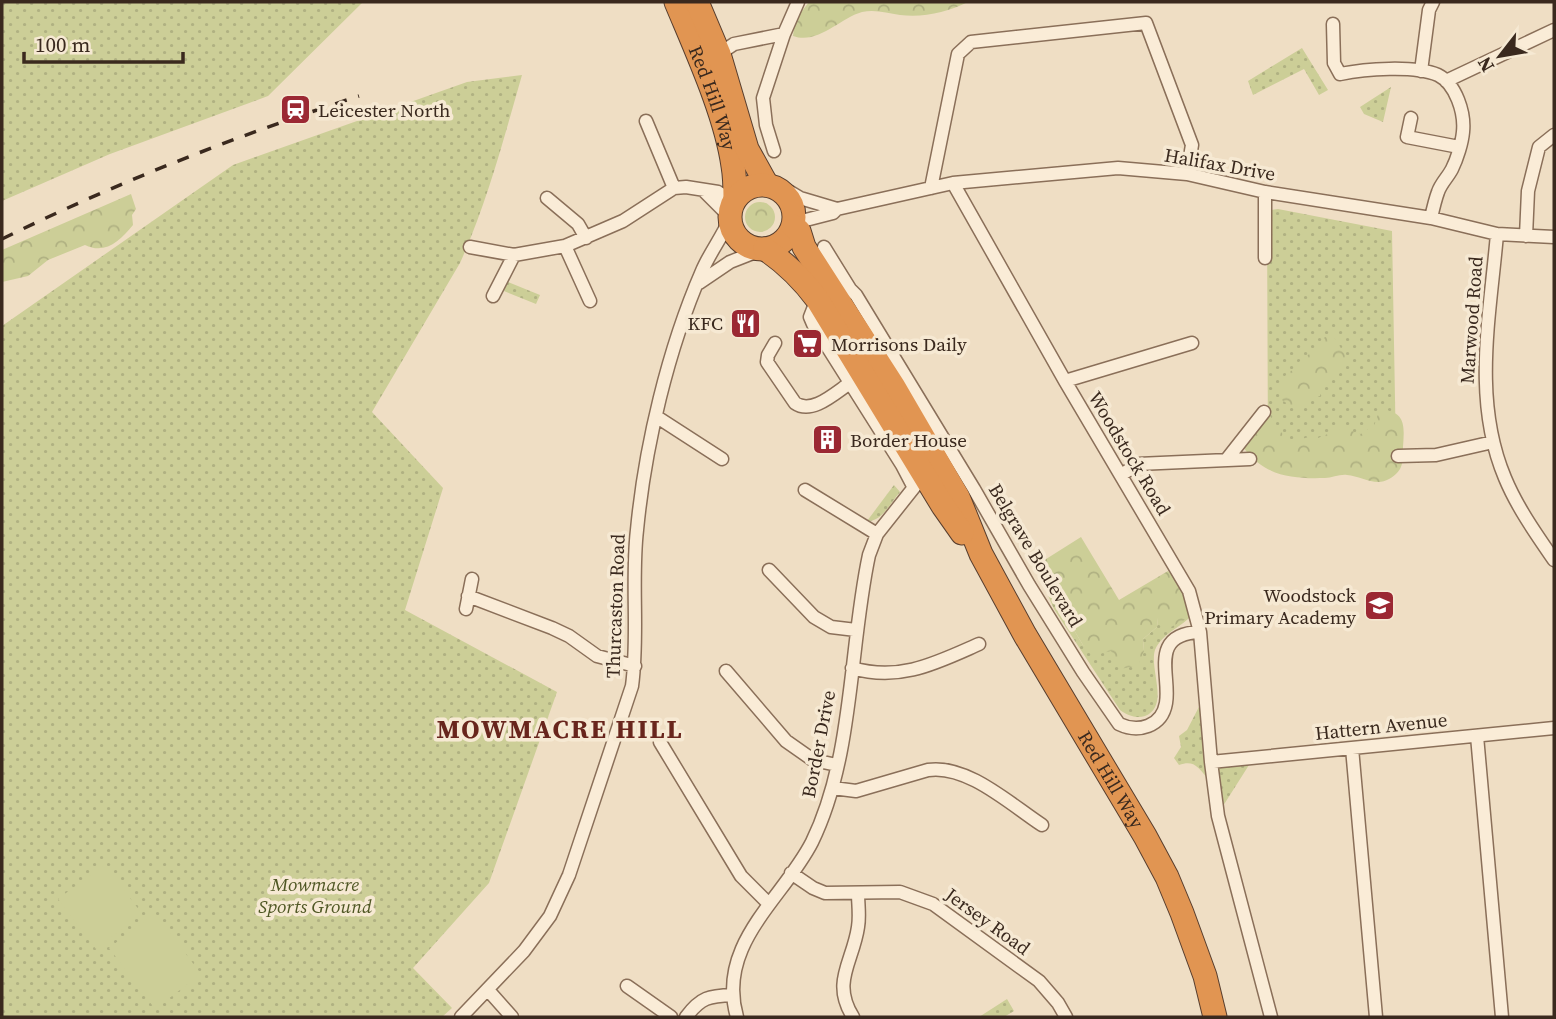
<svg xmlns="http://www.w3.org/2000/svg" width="1556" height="1019" font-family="'Source Serif 4',serif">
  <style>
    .green { fill: url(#green-dots) }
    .forest { fill: url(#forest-crowns) }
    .pitch { fill: #ccce97 }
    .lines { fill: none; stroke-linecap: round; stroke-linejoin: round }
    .street-casing { stroke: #8a6f59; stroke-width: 15 }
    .highway-casing { stroke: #583e2e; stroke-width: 25 }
    .street { stroke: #faecd7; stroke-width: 12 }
    .highway { stroke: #e19552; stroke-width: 23 }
    .rail { stroke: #3a291e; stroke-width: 3.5; stroke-dasharray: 12 12; stroke-linecap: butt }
    .labels { text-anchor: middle; stroke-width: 7; stroke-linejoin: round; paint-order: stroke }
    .street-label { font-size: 19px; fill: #3a291e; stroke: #f6e9d3 }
    .poi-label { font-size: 19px; fill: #3a291e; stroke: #f6e9d3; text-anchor: start }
    .park-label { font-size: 19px; font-style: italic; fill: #4f5724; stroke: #f6e9d3 }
    .district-label { font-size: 26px; font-weight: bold; letter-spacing: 2px; fill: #68251c; stroke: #f6e9d3 }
  </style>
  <defs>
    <pattern id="green-dots" width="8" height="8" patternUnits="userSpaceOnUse" patternTransform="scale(1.75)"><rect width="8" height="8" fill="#ccce97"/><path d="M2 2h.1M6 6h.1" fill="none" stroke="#b0b182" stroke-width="1.8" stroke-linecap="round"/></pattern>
    <pattern id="forest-crowns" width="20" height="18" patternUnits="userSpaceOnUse" patternTransform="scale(1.75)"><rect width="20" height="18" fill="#ccce97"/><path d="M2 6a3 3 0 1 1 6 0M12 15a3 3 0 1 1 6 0" fill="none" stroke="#b0b182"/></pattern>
  </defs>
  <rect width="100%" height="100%" fill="#efdec4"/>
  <!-- green -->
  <path class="green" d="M2,2H363L268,96L110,154L2,201Z
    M1302,48L1328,90L1319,95L1304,69L1253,95L1248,81Z
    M522,75C504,138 487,203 460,263L372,412L443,488L405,610L557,692L489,883L413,968L452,1008L442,1017H2V326L233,165L467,82Z
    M1391,87L1383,122L1364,114L1360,107Z
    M1278,209L1392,231L1396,454L1268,457L1267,217L1271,210Z
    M508,282L540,295L536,304L504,291Z
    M894,485L900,492C891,502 882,522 867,521Z
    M1035,566L1083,645L1111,651H1144L1143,639L1157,627L1158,617H1190C1178,629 1162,634 1155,650C1149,669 1170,706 1145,716C1136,719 1127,715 1120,710L1054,609Z
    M1201,703L1207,778C1198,767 1194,760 1179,765L1174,758L1181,747L1179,736L1187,730Z
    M1249,765L1223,806L1217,767Z
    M1007,999L1014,1011L1004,1017H979Z"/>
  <!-- forest -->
  <path class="forest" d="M809,2H968C947,12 924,18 900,15C887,13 875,9 862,12C840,18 818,45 793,36L795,20Z
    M131,194L136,209L132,215L133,225C120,241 105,255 85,245L48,260L28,276L2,282V250Z
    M745 217a15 15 0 1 1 30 0a15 15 0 1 1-30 0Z
    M1325,337H1334L1347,358L1337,378C1325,380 1322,384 1320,396L1310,398V403L1302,409H1295L1282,400C1284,386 1278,375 1296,369C1300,359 1303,355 1315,353L1317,345Z
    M1385,410C1407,413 1404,430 1403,447C1403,461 1404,471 1389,479C1376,487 1361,476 1347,475C1340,474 1332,478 1325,478C1291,479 1264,476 1243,447L1268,413L1286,439L1295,441L1312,436L1318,438L1342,428L1361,434L1368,429H1373L1378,414Z
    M1081,537L1119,600L1168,571L1189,591L1190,617L1171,627L1158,618L1157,627L1143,639L1144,651L1138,665L1121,669L1111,651L1099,654L1083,645L1035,566Z"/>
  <!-- pitch -->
  <path class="pitch" d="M105,864L142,914L96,949L58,899Z
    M155,913L201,974L155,1009L109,948Z"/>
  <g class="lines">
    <defs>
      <path id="street" d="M1333,24L1334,63L1340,74C1365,69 1414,65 1438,75C1456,84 1465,113 1463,132C1462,143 1457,159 1452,169C1448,177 1441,183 1438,192C1435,200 1433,209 1431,218
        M719,54L734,44L784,34
        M1421,71L1429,10L1433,2
        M1446,81L1554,30
        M1411,118L1407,137L1459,147
        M646,121L674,188
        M774,151L766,125L763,98L784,34L798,2
        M953,183L1065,381L1189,591L1200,632L1211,762L1218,816L1271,1017
        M931,188L958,54L971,42L1146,23L1192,145L1187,174
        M703,190L730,217
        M783,192H790L800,198L837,209
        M1265,192V258
        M547,198L578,224L586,238
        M794,223L833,213L837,209L953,183L1118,168L1187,174L1265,192L1431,218L1497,234L1554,237
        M1497,234C1490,316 1472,400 1505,478C1517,507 1536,534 1554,560
        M1526,236L1528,191L1539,147L1554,135
        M565,246L590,301
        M470,247L514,255L565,246L623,221L674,188L686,187L718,192L734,202
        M824,247L850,289
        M699,283L730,262L763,249
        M833,292L843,288L850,289L856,295L974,489L1029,585L1083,672L1119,724C1138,733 1162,727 1166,703C1171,676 1148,634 1200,632
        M493,296L514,255
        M817,299L810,317L813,324L902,465L913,486
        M775,343L768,355L767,362L795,403C812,415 835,393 850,383
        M1065,381L1192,343
        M657,417L722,459
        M1398,456L1436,455L1493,442
        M1227,459L1264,412
        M1121,475L1138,464L1250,459
        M805,490L877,534
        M769,570L814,617L831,627L856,630
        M468,596L552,628L569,636L597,656L635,666
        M466,609L472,579
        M852,668C900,682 936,663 979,644
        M726,671L786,741L813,760L837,765
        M1477,736L1502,1017
        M660,742L741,876L768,903
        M1352,748L1376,1017
        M1211,762L1554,728
        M833,788L856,791L928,770C967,764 1010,804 1042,825
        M791,873L813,888L825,893L900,892L933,904L1039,981L1058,1003L1066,1017
        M627,986L671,1017
        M488,990L512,1017
        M461,1017L524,951L550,916L569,875L632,686C639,634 631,582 637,530C645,446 668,349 702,271C709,254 722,237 730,219
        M686,1017C701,997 709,996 733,995
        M737,1017C716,944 783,899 812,842C854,756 849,648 869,555L877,534L927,471
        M853,1017C831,982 853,962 858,927C860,916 858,904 858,893"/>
      <g id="highway">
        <path id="s1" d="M676,2C696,50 726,115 733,166C735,177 735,188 735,199"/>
        <path d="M697,2L719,54L747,149L767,185"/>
        <circle cx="762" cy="217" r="32"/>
        <path id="s2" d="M793,226L799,231L804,247L894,387L958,497L981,554L1025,635L1145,836L1167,877L1182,913L1205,976L1215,1017"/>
        <path d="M765,249C786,263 802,279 817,299L943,506L962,533"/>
      </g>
    </defs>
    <!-- street casing -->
    <use href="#street" class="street-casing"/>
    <!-- highway casing -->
    <use href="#highway" class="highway-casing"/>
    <!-- street -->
    <use href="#street" class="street"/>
    <!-- highway -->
    <use href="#highway" class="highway"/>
    <!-- rail -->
    <path class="rail" d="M2,239C118,182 236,136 359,96"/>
  </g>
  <!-- icons -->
  <defs>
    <symbol id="station-square" viewBox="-11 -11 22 22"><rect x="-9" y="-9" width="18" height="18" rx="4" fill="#9b2833" stroke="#f6e9d3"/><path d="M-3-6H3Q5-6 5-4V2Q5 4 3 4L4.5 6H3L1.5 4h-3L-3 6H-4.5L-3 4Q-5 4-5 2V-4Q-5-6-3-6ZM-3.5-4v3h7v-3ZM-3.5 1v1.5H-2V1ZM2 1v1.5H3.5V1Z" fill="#fff"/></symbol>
    <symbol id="restaurant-square" viewBox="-11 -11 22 22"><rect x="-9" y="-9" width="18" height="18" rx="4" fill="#9b2833" stroke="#f6e9d3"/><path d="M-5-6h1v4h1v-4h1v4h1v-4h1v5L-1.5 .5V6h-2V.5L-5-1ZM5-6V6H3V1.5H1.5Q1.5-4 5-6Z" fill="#fff"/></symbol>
    <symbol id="supermarket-square" viewBox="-11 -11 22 22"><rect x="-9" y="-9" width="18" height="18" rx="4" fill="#9b2833" stroke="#f6e9d3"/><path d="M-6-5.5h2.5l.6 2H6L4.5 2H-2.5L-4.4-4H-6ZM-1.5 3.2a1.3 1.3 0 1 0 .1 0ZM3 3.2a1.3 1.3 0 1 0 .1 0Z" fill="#fff"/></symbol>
    <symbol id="building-square" viewBox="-11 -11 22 22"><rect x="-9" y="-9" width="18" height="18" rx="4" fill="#9b2833" stroke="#f6e9d3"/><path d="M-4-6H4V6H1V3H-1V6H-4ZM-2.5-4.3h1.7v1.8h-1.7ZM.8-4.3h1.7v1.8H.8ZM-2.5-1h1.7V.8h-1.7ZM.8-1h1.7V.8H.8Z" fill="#fff"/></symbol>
    <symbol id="school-square" viewBox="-11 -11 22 22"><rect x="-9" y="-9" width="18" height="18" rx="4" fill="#9b2833" stroke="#f6e9d3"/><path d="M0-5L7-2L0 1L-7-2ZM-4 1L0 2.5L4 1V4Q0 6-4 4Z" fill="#fff"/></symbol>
  </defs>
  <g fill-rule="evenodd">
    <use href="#station-square" x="278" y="92" width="35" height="35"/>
    <use href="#restaurant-square" x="728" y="306" width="35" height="35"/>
    <use href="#supermarket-square" x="790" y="326" width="35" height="35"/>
    <use href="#building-square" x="810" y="422" width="35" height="35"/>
    <use href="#school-square" x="1362" y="588" width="35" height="35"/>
  </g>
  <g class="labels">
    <!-- street labels -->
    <g class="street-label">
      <text dy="7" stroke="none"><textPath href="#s1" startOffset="103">Red Hill Way</textPath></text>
      <text transform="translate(1220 164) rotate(10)" y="7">Halifax Drive</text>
      <text transform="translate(1471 320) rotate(-86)" y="7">Marwood Road</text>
      <text transform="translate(1130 453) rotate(59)" y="7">Woodstock Road</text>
      <text transform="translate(1036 555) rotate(59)" y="7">Belgrave Boulevard</text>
      <text transform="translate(615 606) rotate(-88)" y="7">Thurcaston Road</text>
      <text transform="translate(1381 726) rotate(-6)" y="7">Hattern Avenue</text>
      <text transform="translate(818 744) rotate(-79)" y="7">Border Drive</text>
      <text dy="7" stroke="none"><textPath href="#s2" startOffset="640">Red Hill Way</textPath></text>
      <text transform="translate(988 921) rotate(36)" y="7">Jersey Road</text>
    </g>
    <!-- poi labels -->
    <g class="poi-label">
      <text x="318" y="117">Leicester North</text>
      <text x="723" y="330" text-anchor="end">KFC</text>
      <text x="831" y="351">Morrisons Daily</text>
      <text x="850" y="447">Border House</text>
      <text x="1356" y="602" text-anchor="end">Woodstock<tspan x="1356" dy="22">Primary Academy</tspan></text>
    </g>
    <!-- park labels -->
    <g class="park-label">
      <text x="315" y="891">Mowmacre<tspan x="315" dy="22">Sports Ground</tspan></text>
    </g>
    <!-- district labels -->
    <g class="district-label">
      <text x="560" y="738">MOWMACRE HILL</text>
    </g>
  </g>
  <!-- border -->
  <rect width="1556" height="1019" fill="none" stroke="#3a291e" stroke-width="7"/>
  <!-- north arrow -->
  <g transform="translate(1500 56) rotate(239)" stroke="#f6e9d3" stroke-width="5" paint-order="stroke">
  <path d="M0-5L12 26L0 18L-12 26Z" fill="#3a291e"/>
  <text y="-10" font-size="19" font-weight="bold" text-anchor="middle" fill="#3a291e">N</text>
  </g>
  <!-- scale -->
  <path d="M24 52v10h159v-10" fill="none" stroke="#3a291e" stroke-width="3.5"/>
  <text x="35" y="52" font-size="21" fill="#3a291e" stroke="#f6e9d3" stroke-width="5" paint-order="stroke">100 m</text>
</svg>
